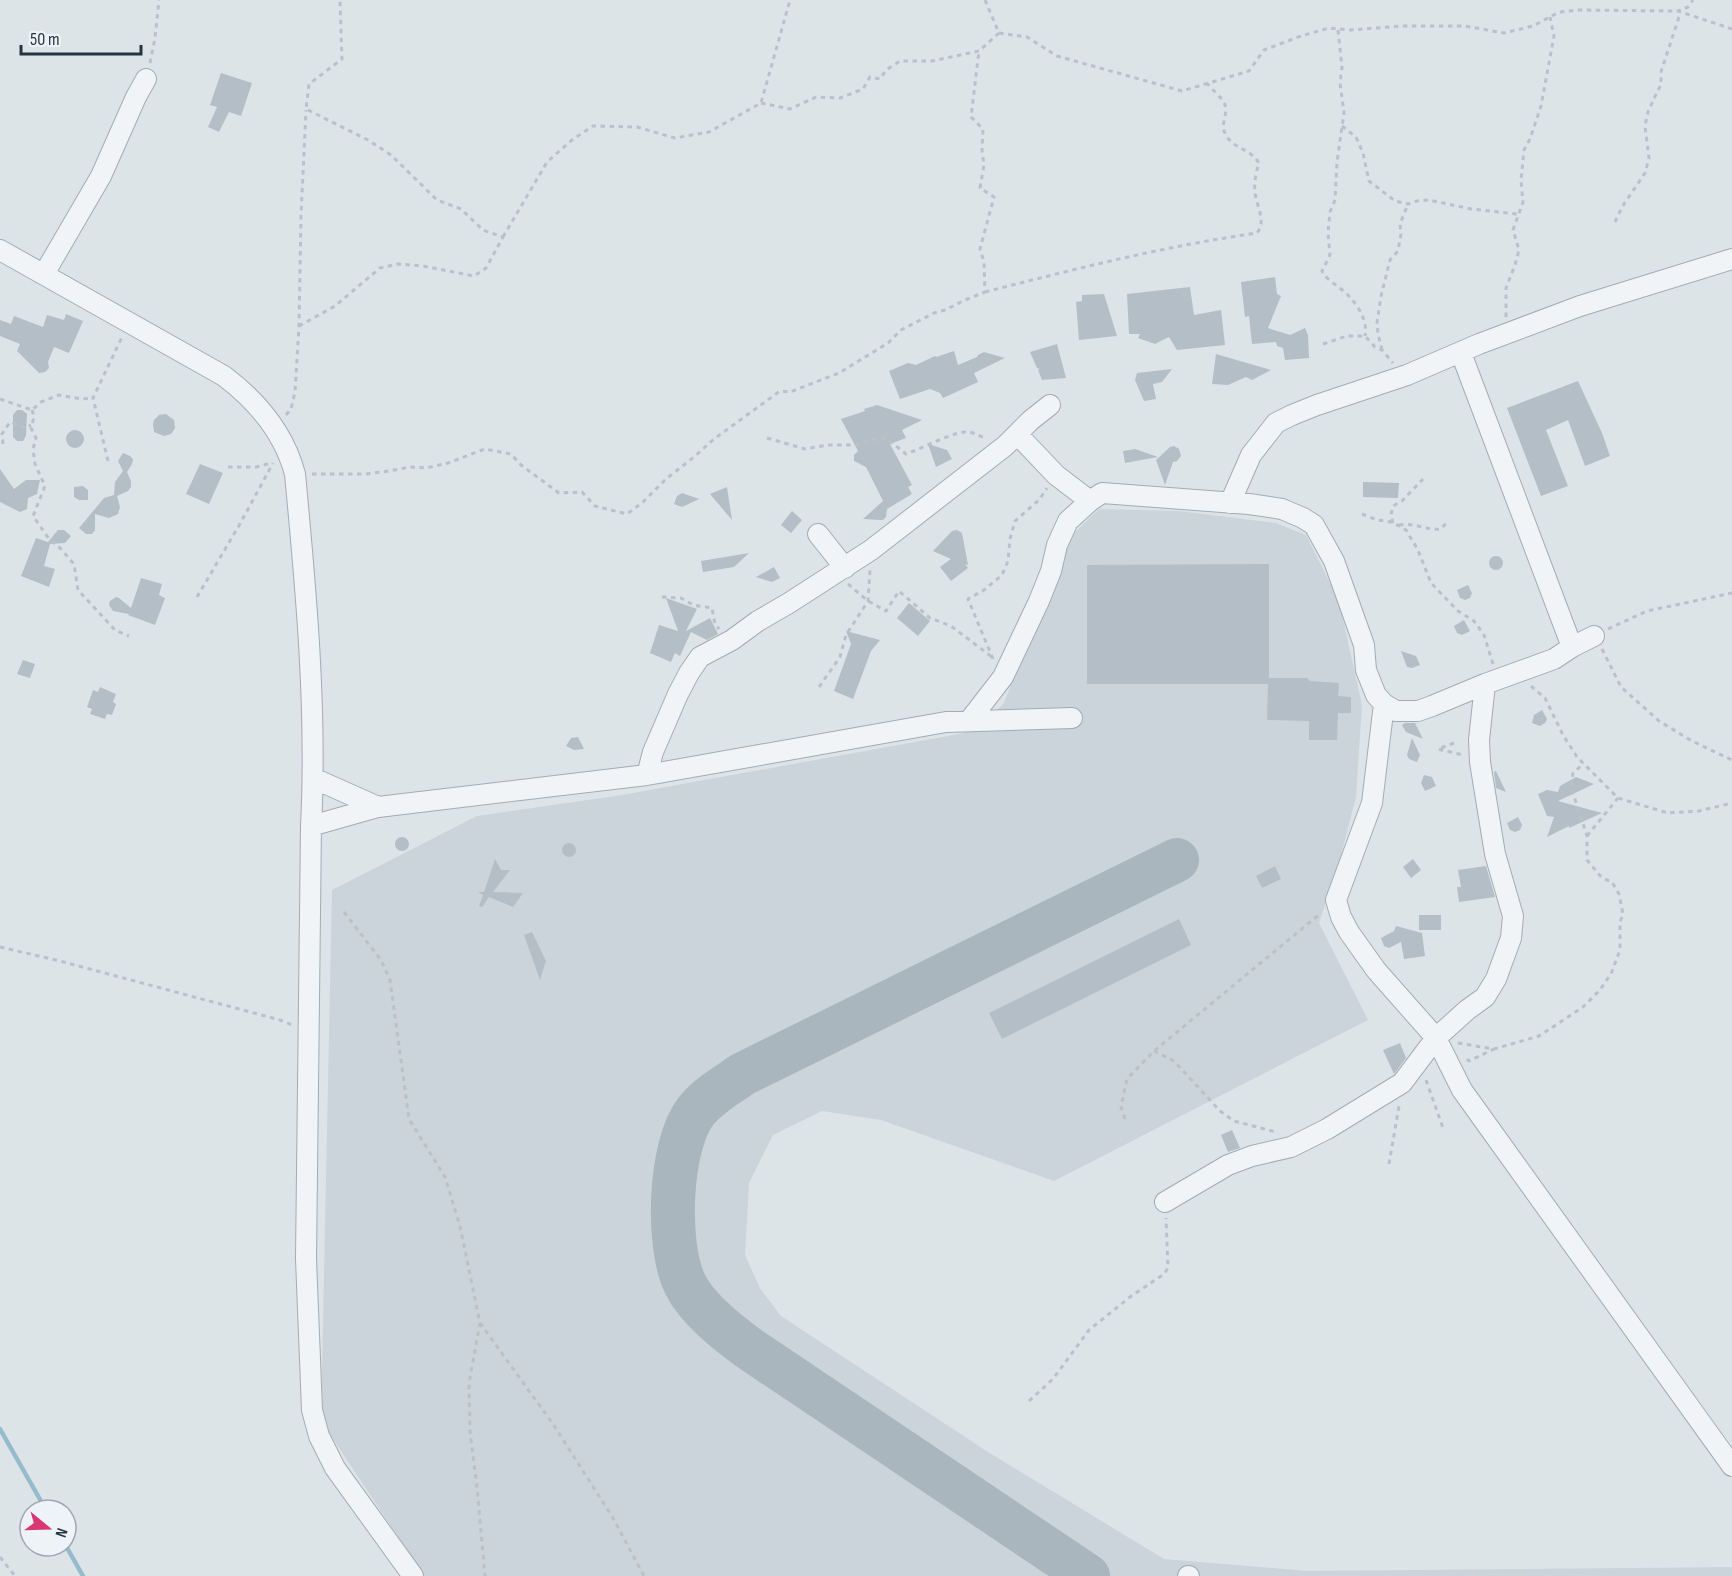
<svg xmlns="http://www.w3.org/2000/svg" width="1732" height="1576" font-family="'Sofia Sans Condensed',sans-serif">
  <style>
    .built { fill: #cbd4db }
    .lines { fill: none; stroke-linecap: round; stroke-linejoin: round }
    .stream { stroke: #95bbcc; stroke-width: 4.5 }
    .taxiway { stroke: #a9b6be; stroke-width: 44 }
    .building { fill: #b4bec6 }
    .minor-casing { stroke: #a2acb2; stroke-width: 22 }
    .path { stroke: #bbc2c7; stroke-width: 3; stroke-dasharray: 4.5 4.5; stroke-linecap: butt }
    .minor { stroke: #f0f4f6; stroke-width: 20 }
  </style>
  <rect width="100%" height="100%" fill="#dde4e8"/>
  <!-- built -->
  <path class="built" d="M1099,509L1179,511L1276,523L1306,535L1339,601L1362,705L1356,797L1340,859L1319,923L1368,1020L1054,1181L881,1120L822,1111L773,1135L749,1183L745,1255L760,1288L781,1316L988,1452L1164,1559L1308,1571L1732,1567V1576H424L321,1421L332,890L477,816L622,795L959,734L980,727L1004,703L1066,541Z"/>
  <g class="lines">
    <!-- stream -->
    <path class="stream" d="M0,1429L46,1510
      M66,1546L83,1576"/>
    <!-- taxiway -->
    <path class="taxiway" d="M1088,1576L750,1349C728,1333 697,1309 685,1284C666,1245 669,1146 696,1111C709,1095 727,1085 743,1074L1177,860"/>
  </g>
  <!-- building -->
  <path class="building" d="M221,73L252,83L241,116L229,112L219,132L208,127L217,107L210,105Z
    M1275,277L1277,294L1281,296L1268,328L1290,335L1305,328L1308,335L1309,358L1285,360L1283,348L1277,346L1276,342L1252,344L1249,316L1245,317L1241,282Z
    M1190,287L1194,315L1221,310L1225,345L1177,350L1169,337L1155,344L1138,338L1140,334H1129L1127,294Z
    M1104,294L1117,336L1079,340L1076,302L1082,301V295Z
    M66,314L83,321L69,353L54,347L48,362L49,368L45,372L39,373L17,351L20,344L0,336V320L11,324L14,316L43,327L47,315L64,320Z
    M1057,344L1066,378L1042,380L1038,370L1040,369L1037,368L1030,352Z
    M954,351L958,365L977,357L978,355L984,352L1005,358L974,373L978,382L943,398L940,393L930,389L900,399L889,371L908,363L916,365L935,356L936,357Z
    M1216,354L1271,370L1252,380L1246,377L1228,385L1212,384Z
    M1172,369L1162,382L1153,384L1156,399L1144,401L1135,380L1137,373Z
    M1578,381L1602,433L1610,456L1585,466L1568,420L1546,430L1568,486L1541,496L1507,408Z
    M877,405L922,420L902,430L906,438L890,444L912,485L908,487L912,494L887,509L886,517L883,520H880L863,519L883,501L866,467L854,461V455L858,451L841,419L865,411L864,409Z
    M17,410H22L27,414L26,436L23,441H17L13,437V415Z
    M166,414L174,420L175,428L171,434L164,436L154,432L153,424L154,420L159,415Z
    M66 439a9 9 0 1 1 18 0a9 9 0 1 1-18 0Z
    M928,444L947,450L952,459L936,467Z
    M1174,446L1179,449L1181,456L1177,461L1173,462L1165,485L1156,460L1170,447Z
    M1135,449L1158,457L1125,463L1123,451Z
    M123,453L130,456L133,459L132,464L127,472L131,481V487L128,491L117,496L120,507L118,514L109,518L95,514V530L92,534H86L79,528L104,498L114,495L115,482L123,471L118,461Z
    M200,464L223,473L209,504L186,494Z
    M0,469L14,489L26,480H40L37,494L28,498L27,509L20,512L0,502Z
    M1363,482L1399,483L1398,498L1363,497Z
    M83,486L88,490V500H79L74,497V487Z
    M727,487L732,520L710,494Z
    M682,493L699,499L682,507L674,504L677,496Z
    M792,511L802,520L791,533L781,525Z
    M58,530H64L71,536L65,543L50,544L44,566L55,569L49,587L21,576L36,538L48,542Z
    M957,530L962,533L968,565L965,564L968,568L951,581L940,567L951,559L933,551L952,531Z
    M749,553L734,567L703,572L701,561Z
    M1489 563a7 7 0 1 1 14 0a7 7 0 1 1-14 0Z
    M1269,564V678H1307L1310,681L1339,683L1338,696L1351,697V713H1338L1337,740H1309V721L1267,720L1268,684H1087V565Z
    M774,567L780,578L772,582L756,577Z
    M141,578L162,584L159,595L165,598L155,625L128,615L129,614L113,611L109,605L110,601L116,597L119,598L131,608Z
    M1468,585L1472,593L1470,598L1465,600L1460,598L1457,590Z
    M666,598L697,609L686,631L710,618L718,634L707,640L691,632L680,656L675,653L671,662L650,653L659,625L678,631Z
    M909,603L930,621L918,636L897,618Z
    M1464,620L1470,631L1462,635L1457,633L1454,626Z
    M846,631L880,640L871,651L853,699L834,691L851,644Z
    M1401,651L1416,656L1420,665L1412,668L1407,667Z
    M23,660L35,664L30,678L17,674Z
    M100,687L116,694L113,702L116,704L112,715L107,714L105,719L90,714L92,709L87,707L93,690L98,692Z
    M1542,710L1547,719L1545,723L1540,726L1532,723L1534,715Z
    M1405,723H1415L1423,739L1406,732L1402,725Z
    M578,737L584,749L574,750L566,746L571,738Z
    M1412,738L1420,755L1417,762L1409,759L1407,755Z
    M1496,771L1506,792L1496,788L1494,772Z
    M1424,775L1432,777L1436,786L1425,791L1421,783Z
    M1576,777L1594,784L1558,801L1602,813L1569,828V826L1547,837L1554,817L1547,816L1538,794L1547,790L1558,792L1560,786Z
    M1518,817L1522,825L1520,830L1515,832L1510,830L1507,823Z
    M395 844a7 7 0 1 1 14 0a7 7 0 1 1-14 0Z
    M562 850a7 7 0 1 1 14 0a7 7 0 1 1-14 0Z
    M495,859L501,870H510L493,892L523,893L513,907L489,897L482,907L479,906L483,895L478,892H484Z
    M1413,859L1421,870L1411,878L1403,867Z
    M1275,866L1281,879L1262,888L1256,876Z
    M1486,866L1495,897L1459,902L1457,887H1461L1458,870Z
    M1419,915H1441V930H1419Z
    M1179,919L1191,945L1002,1039L989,1013Z
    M1396,926L1422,933L1425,956L1404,959L1401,942L1389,948L1384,946L1381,938L1394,931Z
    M532,932L546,961L540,980L524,935Z
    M1400,1043L1406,1058L1394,1074L1383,1050Z
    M1232,1130L1240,1148L1228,1152L1221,1135Z"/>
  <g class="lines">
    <defs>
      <path id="minor" d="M0,250L224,376C257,401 284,433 295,474C306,590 317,710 311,826L306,1259L312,1410L319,1436L335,1468L413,1576
        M44,274L101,176L136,97L146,79
        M1461,353L1572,647
        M1017,434L1031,420L1050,405
        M1230,503L1251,455L1276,423L1292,415L1317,405L1407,375L1479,344L1580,306L1732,259
        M818,534L845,568
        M1384,704L1372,803L1336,900L1341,917L1349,932L1376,970L1436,1038L1462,1090L1732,1466
        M969,721L1003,677L1039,601L1051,571L1057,545L1068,521L1090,501L1102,493L1249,504L1282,509L1303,518L1314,525L1334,561L1364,645L1366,670L1376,695L1384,704L1396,711H1418L1432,706L1485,684L1554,659L1572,647L1594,636
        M647,775L653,752L678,694L689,673L700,657L732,640L758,621L789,603L871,550L1005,446L1017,434L1056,475L1090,501
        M313,778L378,807
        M311,826L378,807L647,775L946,722L1072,718
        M1165,1202L1228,1165L1252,1156L1291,1147L1327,1129L1402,1083L1436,1038L1467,1010L1485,997L1496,979L1511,938L1513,916L1495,854L1480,762L1479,740L1485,684
        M1188,1576H1189"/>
    </defs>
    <!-- minor casing -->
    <use href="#minor" class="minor-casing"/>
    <!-- path -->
    <path class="path" d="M985,0L999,33L1027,37L1057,56L1182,91L1249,71L1264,50L1301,36L1329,28L1350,30L1402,26H1465L1504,33L1533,26L1559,12L1577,10L1678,11L1732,29
      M1338,30L1342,67L1340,83L1344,113L1337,162L1335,200L1330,212L1328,233L1330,255L1322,271C1327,281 1339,286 1347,294C1358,305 1368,321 1365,336
      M150,63L155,38L159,0
      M761,103L790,109L816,97L840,98L863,89L870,77L880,79L886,70L900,61H932L979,51L999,33
      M1342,126L1356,137L1363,153L1369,181L1395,201L1408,204L1417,201L1429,200L1471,209L1517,214
      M1615,222L1622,207L1645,173L1649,158L1645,126L1648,112L1657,92L1661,85V72L1679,17L1678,11L1688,7L1693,0
      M503,237L547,162L572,140L593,126L637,127L675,138L709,132L761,103L790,0
      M985,292C1075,269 1165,246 1257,233C1267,220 1256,206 1255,192C1254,182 1256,172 1259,163C1249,147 1233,150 1225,133C1220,125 1228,115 1225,105C1223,98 1212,90 1207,83
      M1506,317V288L1515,265L1519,250L1513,230L1523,202L1521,181L1524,150L1530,139L1541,106L1554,36L1550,17
      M299,326L335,306L380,268L398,264L423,266L474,276L486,268L503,237L483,230L461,209L437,200L391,155L368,140L306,109L309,84L342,59L340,0
      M1323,344L1347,336H1365L1375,347L1382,350L1393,363
      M1382,350L1378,334L1377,323L1381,296L1390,260L1398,251L1401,234L1400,224L1408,204
      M0,399L32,410L41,402L59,395L82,399L93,398
      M32,410L34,417L31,428L36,438L33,449L35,464L45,486L33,516L49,539L59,547L74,564L78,590L115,630L129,636
      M286,415L291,409L295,392L299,326L301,216L306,110
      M767,438L805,449L828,445H857L870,440L886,438L906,454C921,449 956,430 969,432C975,433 981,437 987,439
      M3,444L2,434L10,422L26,428L31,425
      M108,461L93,398L122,337
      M228,467H256L271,463
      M312,474H366L389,471L410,467L426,468L448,463L485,449L511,454L521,465L559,493L582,492L595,506L627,514L643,502L666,479L694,457L714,439L780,391L790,392L839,373L888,343L901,330L934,313L945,310L965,300L985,292L984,262L980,249L994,197L980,188L984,165L982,150L983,129L971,117L979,51
      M1362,514L1377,520L1392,522L1406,530L1418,550L1431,583L1458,611L1474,621L1484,635L1493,664
      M1393,523L1391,515L1393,506L1402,501L1423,479
      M1399,525C1414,522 1427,531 1441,529L1448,521
      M848,584L868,601L886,611L899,591L930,618L951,626L992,657
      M197,597L241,522L273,463
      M662,597L681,598L693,605L712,608L715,624L719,629
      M1608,629L1647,611L1732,593
      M1602,649L1621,687L1659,721L1692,741L1732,760
      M993,659L968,599L984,590L1002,575L1008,561L1010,539L1015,521L1039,500L1047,488
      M1531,686L1545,698L1563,735L1577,757L1618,798L1668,813L1699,811L1732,803
      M819,687L840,657L846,635L868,601L870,570
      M1454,743L1438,749L1463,755
      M1587,836L1618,798
      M344,912L381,960L390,980L409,1119L445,1177L460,1226L480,1323L469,1383L470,1432L477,1487L485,1576
      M0,947L60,961L280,1020L292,1025
      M1458,1043L1494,1049L1539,1036L1583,1007L1599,991L1611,974L1620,950V922L1623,914L1619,894L1612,882L1602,878L1587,860V836L1571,787L1573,773L1583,764
      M1154,1051L1174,1061L1220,1111L1234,1121L1276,1132
      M1467,1059L1469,1061L1494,1049
      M1426,1080L1443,1128
      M1125,1119L1121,1107L1127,1079L1154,1051L1321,913
      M1389,1164L1399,1106
      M480,1323L553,1424L613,1518L644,1576
      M1029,1401L1053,1379L1089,1330L1130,1297L1164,1274L1168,1268L1166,1218
      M0,1557L15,1576"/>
    <!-- minor -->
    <use href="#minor" class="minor"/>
  </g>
  <!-- north arrow -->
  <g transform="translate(48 1528) rotate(109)"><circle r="28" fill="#edf3f6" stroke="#9da7ad" stroke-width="1.5"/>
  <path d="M0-4.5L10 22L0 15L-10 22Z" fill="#d93672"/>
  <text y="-9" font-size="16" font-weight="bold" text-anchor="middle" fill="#253540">N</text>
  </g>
  <!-- scale -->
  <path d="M21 45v9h120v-9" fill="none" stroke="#253540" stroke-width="3"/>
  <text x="30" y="45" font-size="18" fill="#253540" stroke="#edf3f6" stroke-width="4.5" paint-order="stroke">50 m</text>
</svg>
